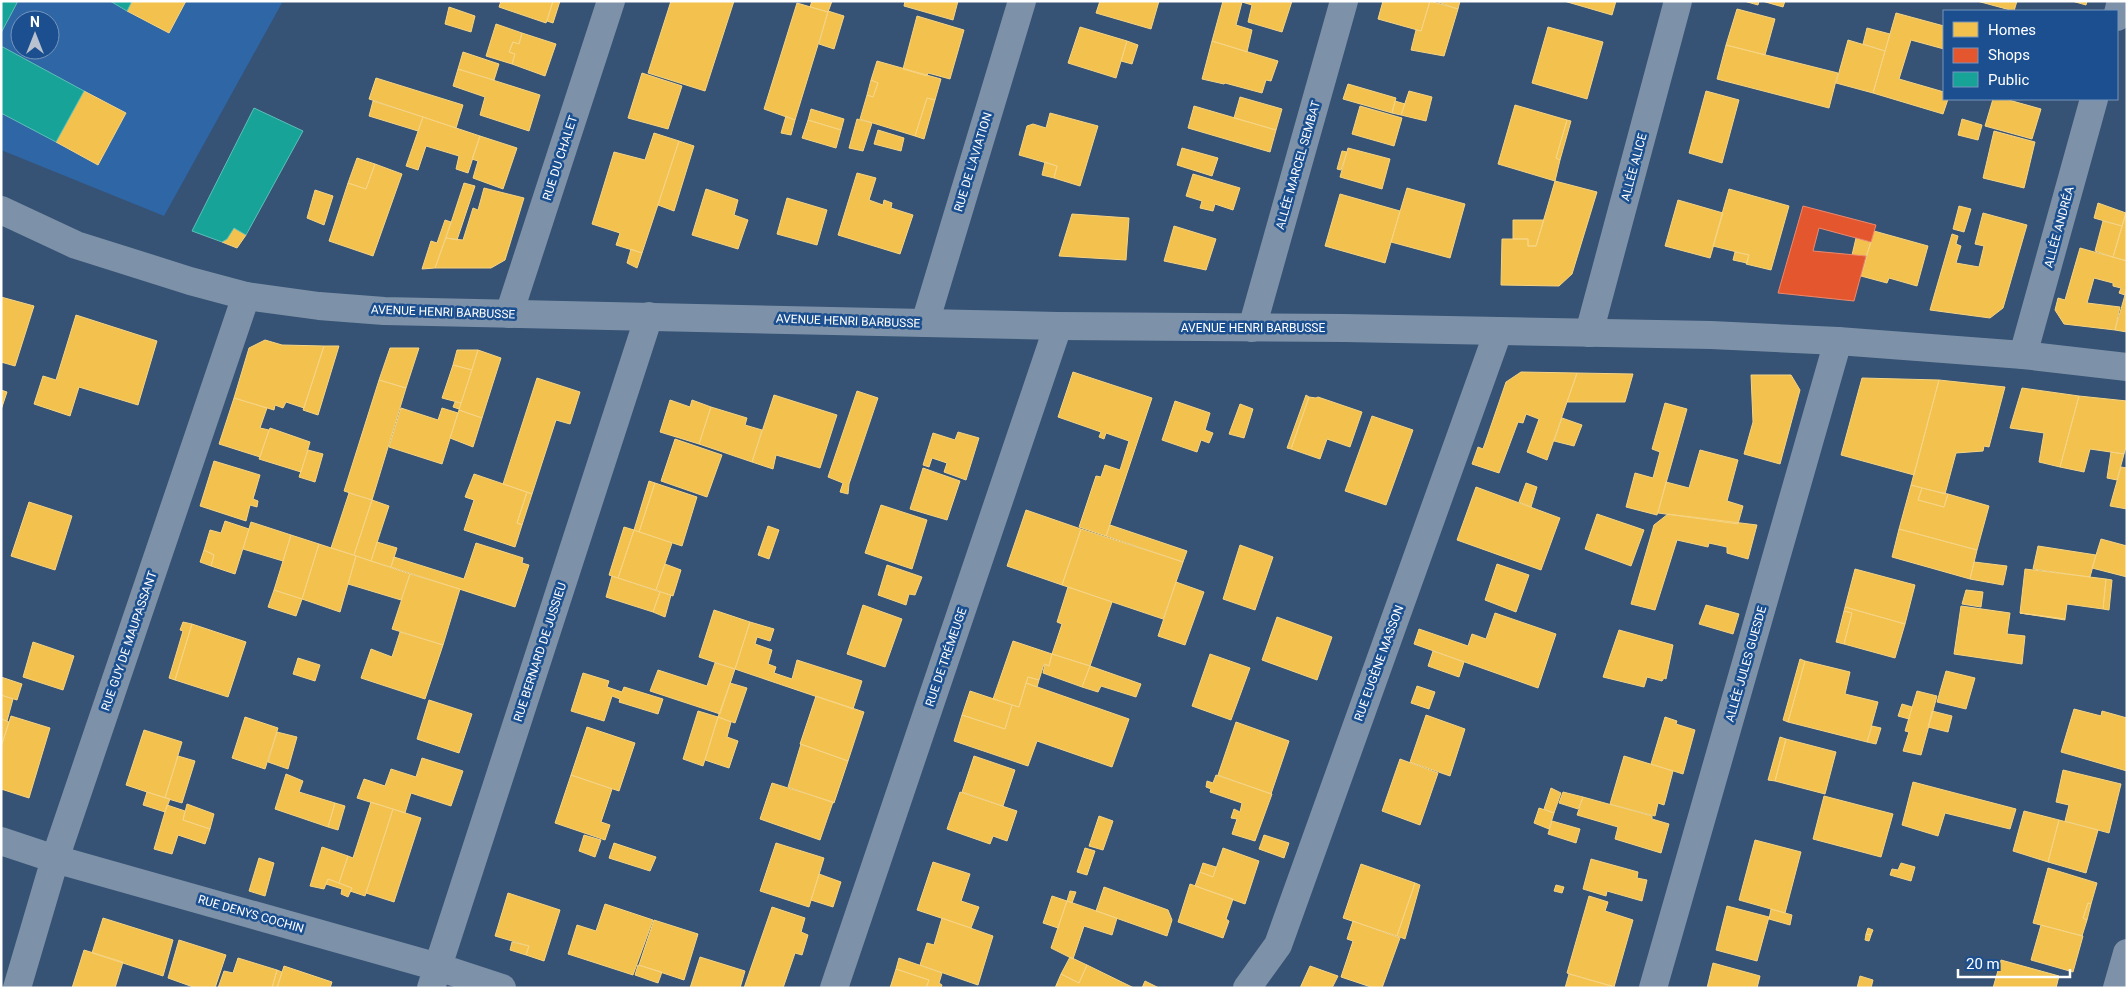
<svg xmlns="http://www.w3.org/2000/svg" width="2128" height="989" font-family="Roboto,sans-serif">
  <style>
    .green { fill: #2f66a5; fill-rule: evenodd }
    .homes { fill: #f2c14e; stroke: #f6d483 }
    .shops { fill: #e4572e; stroke: #ec896d }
    .public { fill: #17a398; stroke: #5dbfb7 }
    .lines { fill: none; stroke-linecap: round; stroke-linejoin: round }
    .minor { stroke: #7d92a8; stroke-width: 28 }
    .tertiary { stroke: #7d92a8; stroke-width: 28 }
    .labels { text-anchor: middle; stroke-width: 5; stroke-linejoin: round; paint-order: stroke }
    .street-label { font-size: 12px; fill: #fff; stroke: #1b4f8f }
  </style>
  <rect width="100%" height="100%" fill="#365274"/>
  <!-- green -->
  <path class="green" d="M1,1H283L164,216L1,150ZM20,20H50V50H20Z"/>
  <!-- homes -->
  <path class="homes" d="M132,1H186L169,33L127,11Z
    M501,1H553L546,23L499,7Z
    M553,1H560L553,23L547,21Z
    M671,1H734L705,91L648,73Z
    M812,1H832L828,12L810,7Z
    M905,1H958L953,20L904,6Z
    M1100,1H1159L1151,29L1096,13Z
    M1223,1H1292L1282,32L1248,22L1252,5L1242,2L1236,25L1252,30L1247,52L1212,41Z
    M1383,1H1430L1421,31L1378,19Z
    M1430,1L1458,9L1444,56L1411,50L1416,30L1421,31Z
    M1435,1H1460L1458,9Z
    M1564,1H1616L1612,15Z
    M1744,1H1759L1758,5Z
    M1762,1H1785L1783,7Z
    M1977,1H2017L2014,11Z
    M2072,1H2087L2086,5Z
    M797,3L828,12L795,120L764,109Z
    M449,7L475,16L471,32L445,24Z
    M1737,9L1775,19L1765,55L1726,45Z
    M828,11L844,16L834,49L819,44Z
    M1896,13L1944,26V49L1911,40L1899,79L1944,92V99H1948L1943,114L1873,93Z
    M917,16L964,30L950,79L928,73L927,76L903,69Z
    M496,24L522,33L519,44L513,42L509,52L515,54L512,64L486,56Z
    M1080,27L1127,41L1116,78L1068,63Z
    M1548,27L1603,42L1587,99L1532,83Z
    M1867,28L1890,34L1885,51L1863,44Z
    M522,33L556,44L545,76L512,64L515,54L509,52L513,42L519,44Z
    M1848,40L1885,51L1873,93L1836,83Z
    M1127,41L1138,45L1132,64L1121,61Z
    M1212,41L1278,61L1271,81L1266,80L1262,93L1225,83L1224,84L1202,79Z
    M1726,45L1838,73L1829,108L1717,79Z
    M463,52L499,64L494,80L458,69Z
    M877,61L941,79L935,100L927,98L915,136L860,119L867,95L873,97L878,83L871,80Z
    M458,69L540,95L529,131L480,115L485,97L453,86Z
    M642,73L682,86L668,129L628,118Z
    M376,78L463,105L456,128L369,99Z
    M871,80L878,83L873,97L867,95Z
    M1348,84L1396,98L1392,113L1343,99Z
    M84,91L126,113L98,165L56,142Z
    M1409,91L1432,97L1426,121L1401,115Z
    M1706,91L1739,100L1722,163L1689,153Z
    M1240,97L1282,109L1276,130L1234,118Z
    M927,98L935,100L924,139L915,136Z
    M1993,99H2005L2041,109L2032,139L1985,126Z
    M373,101L423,117L418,131L369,116Z
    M1395,101L1405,104L1401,115L1392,113Z
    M1515,105L1567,120L1556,158L1560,160L1555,181L1498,164Z
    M1194,106L1276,130L1270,152L1188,128Z
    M1360,106L1402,118L1394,146L1352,134Z
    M811,109L844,119L841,130L808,120Z
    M1050,113L1098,126L1080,186L1054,178L1057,166L1019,155L1027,126L1033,124L1046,128Z
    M786,116L795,120L791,135L781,133Z
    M423,117L480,136L468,173L456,169L459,156L426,146L418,170L406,166Z
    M857,119L872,123L863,151L849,148Z
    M1962,119L1982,125L1978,140L1958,135Z
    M808,120L841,130L836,148L802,138Z
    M1567,120L1571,121L1560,160L1556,158Z
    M878,130L904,138L901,151L874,144Z
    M1994,131L2035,142L2024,188L1983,178Z
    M654,133L679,141L642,253L616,245L620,233L592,224L614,152L645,160Z
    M480,136L517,148L503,189L473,178L478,161L472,159Z
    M679,141L694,146L674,211L658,205Z
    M1182,148L1218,158L1212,176L1177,165Z
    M1348,148L1390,159L1382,189L1340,177Z
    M1342,151L1347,152L1341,170L1337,169Z
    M357,158L375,164L366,189L348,183Z
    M1045,162L1057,166L1054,178L1042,175Z
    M375,164L402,174L373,256L329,241L348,183L366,189Z
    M857,173L876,178L869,200L883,205L884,200L892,203L891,208L913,215L900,254L838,235Z
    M1193,174L1240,188L1233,210L1215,204L1213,211L1200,208L1202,201L1186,196Z
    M1555,181L1597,192L1572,274L1559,286L1501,285L1502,239H1528V246H1536Z
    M464,183L475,186L457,240L446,238Z
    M484,188L524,198L505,260L491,268H435L446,238L463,240L473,208L478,210Z
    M1407,188L1465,204L1450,258L1391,242Z
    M706,189L738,200L734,215L748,220L738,249L692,235Z
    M1729,189L1789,206L1771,270L1746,264L1749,255L1713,246Z
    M315,190L333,196L324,225L307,218Z
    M1340,194L1400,211L1385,263L1325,246Z
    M787,198L827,210L817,245L777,234Z
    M1678,200L1723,213L1710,258L1665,246Z
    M2098,203L2126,213L2122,226L2094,218Z
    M1959,206L1971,209L1964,232L1953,229Z
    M1983,213L2027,225L2003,308L1990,318L1930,310L1952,234L1958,236L1956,244L1961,246L1956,263L1979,267L1984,246L1975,244Z
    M2126,213H2127V261L2113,257Z
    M1072,214L1129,218L1126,260L1059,256Z
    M445,220L451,222L435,268L422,269L431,241L437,243Z
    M1513,220H1544L1536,246H1528V239H1513Z
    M2103,221L2122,226L2113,257L2095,251Z
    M1174,226L1216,239L1206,270L1164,261Z
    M234,228L246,235L237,248L222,242L227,239Z
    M1874,231L1928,246L1917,286L1889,278L1887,283L1861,276Z
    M1856,238L1871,242L1866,256L1852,255Z
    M2080,248L2127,261V288L2125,295L2119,293L2121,288L2113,286V283L2094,278L2087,303L2120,307L2115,330L2064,324L2055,310L2058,298L2065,300Z
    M631,249L642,253L637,268L627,263Z
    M1735,252L1749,255L1747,263L1733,260Z
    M2127,288V332L2115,330Z
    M1,297L34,306L15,366L1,362Z
    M76,315L157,341L138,405L79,387L70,416L34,404L43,376L56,380Z
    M265,340L282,345L324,346L304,408L286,402L283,408L275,405L274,410L234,398L249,348Z
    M324,346H339L318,415L303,410Z
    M390,348H419L406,388L379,380Z
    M457,350H478L472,370L453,365Z
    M478,350L501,358L482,418L459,410Z
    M453,365L472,370L461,403L442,398Z
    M1073,372L1152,398L1106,536L1079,527L1096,476L1101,477L1105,465L1120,470L1129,441L1106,433L1104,439L1099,437L1101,432L1058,417Z
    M1521,372L1577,373L1547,460L1527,452L1539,419L1526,414L1523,423L1518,422L1499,473L1472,464L1478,447L1483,449L1506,382Z
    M1577,373L1633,374L1625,402H1567Z
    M1751,375H1791L1800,390L1780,464L1744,454L1753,422Z
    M537,378L580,392L570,424L556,420L532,494L503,484Z
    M1862,378L1939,380L1914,475L1841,455Z
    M379,380L406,388L372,500L344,491Z
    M1939,380L2005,387L1989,447L1984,446L1983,451L1956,453L1945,494L1911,485Z
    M2022,388L2079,396L2060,467L2039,462L2044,433L2010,428Z
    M1,390L7,392L1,410Z
    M857,391L878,398L849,484L848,494L840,492L843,483L828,477Z
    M774,395L837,415L820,468L776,455L773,469L752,462Z
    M1306,395L1309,397L1291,449L1287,448Z
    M2079,396L2127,401V444L2124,454L2090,449L2084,472L2060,467Z
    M1309,397L1316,398L1318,397L1362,412L1350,447L1327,439L1320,459L1291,449Z
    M234,398L267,408L260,428L269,430L260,457L219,444Z
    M670,400L690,407L692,400L711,407L699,444L660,432Z
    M1175,401L1210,413L1205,430L1213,433L1209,443L1201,440L1197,452L1162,440Z
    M455,402L461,403L459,409L453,407Z
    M1665,403L1687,409L1657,515L1626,507L1635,473L1653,478L1660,452L1652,449Z
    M1240,404L1253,409L1244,438L1229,434Z
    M711,407L747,418L745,425L762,430L752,462L699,444Z
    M401,408L438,420L442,408L458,413L442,464L389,447Z
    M459,410L482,418L473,447L450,438Z
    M1372,416L1413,430L1386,505L1345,491Z
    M1562,418L1582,425L1574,446L1554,441Z
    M270,428L310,442L301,472L259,459Z
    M958,432L979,438L966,480L944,472L947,463L932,458L929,467L923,465L933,433L955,440Z
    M675,439L722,455L707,497L661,481Z
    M308,450L323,454L315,482L299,477Z
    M1700,450L1738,460L1727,501L1743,506L1738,524L1658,513L1666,482L1689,488Z
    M2111,452L2124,454L2117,480L2107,478Z
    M214,461L260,475L253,499L258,501L257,507L250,505L246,521L200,506Z
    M2121,467L2127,468V509L2110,506Z
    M923,468L960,481L947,520L910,509Z
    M474,474L527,492L517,523L522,525L515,547L464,530L474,500L465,497Z
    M649,481L655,483L639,532L634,530Z
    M655,483L697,497L682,546L639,532Z
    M1526,483L1537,487L1531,507L1519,502Z
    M1911,485L1922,488L1918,500L1944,507L1948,494L1989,506L1977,550L1899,529Z
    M1476,487L1560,518L1541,570L1457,540Z
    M1922,488L1948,494L1944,507L1918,500Z
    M527,492L532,494L522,525L517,523Z
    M349,493L372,500L354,555L331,548Z
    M372,500L389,506L371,561L354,555Z
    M29,502L72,516L55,570L11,556Z
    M881,505L927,520L912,569L865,553Z
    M1026,510L1081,529L1062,585L1007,566Z
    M1597,514L1644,530L1631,566L1585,549Z
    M1668,514L1757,525L1748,559L1727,553V547L1709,543L1708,547L1677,540L1655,610L1631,604L1654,525Z
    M225,521L249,529L235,574L211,566L214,555L204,550L210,530L221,533Z
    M251,522L291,535L283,561L243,549Z
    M1110,525L1187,551L1183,562L1106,536Z
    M768,526L779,530L769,559L758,555Z
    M624,527L634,530L618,578L609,575Z
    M1081,529L1183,562L1163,619L1062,585Z
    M1899,529L1977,550L1970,579L1892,557Z
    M634,530L672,543L656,590L618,578Z
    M291,535L319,544L302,599L274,590Z
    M2101,539L2127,546V577L2092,568Z
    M377,542L397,548L391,567L371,561Z
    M476,543L523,558L522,563L529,565L515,607L391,567L394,557L464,579Z
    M319,544L356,556L340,612L302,599Z
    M1240,545L1273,557L1255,610L1223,599Z
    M2038,546L2096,555L2090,577L2033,569Z
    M204,550L214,555L211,566L200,562Z
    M356,556L410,574L401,600L348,584Z
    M1974,562L2007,566L2003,585L1970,579Z
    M665,564L681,570L673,596L656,590Z
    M1497,564L1529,575L1516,612L1485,600Z
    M887,565L922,577L915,595L909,594L906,605L878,595Z
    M1855,569L1915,585L1905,624L1845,607Z
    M2025,569L2106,579L2103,609L2067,604L2065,619L2020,613Z
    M410,574L460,589L443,645L392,629Z
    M612,576L660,592L653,612L606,597Z
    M2106,579L2112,580L2109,610L2103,609Z
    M1176,582L1204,592L1185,645L1158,636Z
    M1068,587L1112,602L1090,666L1052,654L1062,624L1057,622Z
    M274,590L302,599L296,616L268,607Z
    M1966,590L1983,592L1981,607L1962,604Z
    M660,592L671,595L665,617L653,612Z
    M863,605L902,619L885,667L847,654Z
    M1706,605L1739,614L1733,634L1699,624Z
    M1961,606L2010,613L2007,634L2025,636L2022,664L1954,654Z
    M1845,607L1905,624L1895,658L1844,644L1852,613L1844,611Z
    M714,610L750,622L735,669L699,657Z
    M1844,611L1852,613L1844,644L1836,642Z
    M1495,613L1556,634L1538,688L1414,644L1419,629L1468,646L1472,634L1486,639Z
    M2020,613L2065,619V620Z
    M1277,617L1332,637L1317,680L1262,660Z
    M183,622L192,624L175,680L169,678L183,631L180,630Z
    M750,622L774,629L770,641L757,637L755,644L772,650L768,664L776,667L774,673L792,679L797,660L862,681L853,709L735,669Z
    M192,624L246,642L228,697L175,680Z
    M1619,630L1673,645L1666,679L1664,678L1662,681L1647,677L1644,687L1603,677Z
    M400,632L443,645L425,699L361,678L371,649L392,657Z
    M1013,641L1052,654L1049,666L1044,664L1039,680L1028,677L1019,707L993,699Z
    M33,642L74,656L63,690L23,677Z
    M1433,651L1464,662L1459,677L1428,666Z
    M1052,654L1090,666L1082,687L1043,673L1045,664L1049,666Z
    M1210,654L1250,668L1231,720L1192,706Z
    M298,658L320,665L315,681L293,674Z
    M1800,659L1805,661L1788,722L1783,720Z
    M1805,661L1850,672L1845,694L1878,702L1867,742L1788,722Z
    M715,663L735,669L720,714L650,691L658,670L707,686Z
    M1090,666L1141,684L1136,697L1101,686L1098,692L1082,687Z
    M1946,671L1975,678L1966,709L1937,702Z
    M583,673L609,681L607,687L622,692L624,687L663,699L658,714L619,702L620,699L612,696L604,721L571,711Z
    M1,677L22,684L17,700L1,695Z
    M1028,677L1039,680L1037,687L1026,683Z
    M730,683L747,688L735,723L718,717Z
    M1026,683L1129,719L1112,767L1037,741L1028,766L954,741L962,715L1005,729L1012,705L1019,707Z
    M1417,686L1435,692L1429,709L1411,703Z
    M970,691L1012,705L1005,729L962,715Z
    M1917,691L1937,696L1921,755L1903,751L1909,732L1905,731Z
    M1,695L13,699L7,721L1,719Z
    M816,696L864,712L848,761L800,744Z
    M429,700L472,714L459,753L417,739Z
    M1902,704L1912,707L1909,719L1898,716Z
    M2074,709L2101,716L2102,711L2127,718V771L2061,752Z
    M698,711L718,717L703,766L683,759Z
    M1932,711L1952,716L1948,732L1928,727Z
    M1426,715L1465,729L1450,776L1410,762Z
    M11,716L50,728L29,798L1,789V747Z
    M245,717L278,728L265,769L232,758Z
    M718,717L731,722L727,737L738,741L729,768L705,760Z
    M1665,717L1677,721L1676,724L1695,730L1683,774L1651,764Z
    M1,719L9,722L1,747Z
    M1236,722L1289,741L1271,794L1218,775Z
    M1872,726L1881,728L1876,744L1867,742Z
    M587,727L635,743L619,791L571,775Z
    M144,730L182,742L165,798L126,785Z
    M277,732L297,737L288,769L268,762Z
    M1780,737L1786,739L1775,781L1768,780Z
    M1786,739L1836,752L1825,794L1775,781Z
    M801,744L848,761L834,803L788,787Z
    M178,756L195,761L182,803L165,798Z
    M974,756L1015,770L1003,806L962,792Z
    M1624,756L1673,771L1664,805L1658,803L1655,816L1610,804Z
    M422,758L463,771L451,806L411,793L405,813L357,798L364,779L385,786L391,769L416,777Z
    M1400,759L1438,773L1420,825L1382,811Z
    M2063,770L2121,784L2109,833L2065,821L2069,805L2056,802Z
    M286,774L303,781L299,792L335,803L328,827L275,809Z
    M571,775L612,789L601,822L610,825L605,840L555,823Z
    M1216,775L1272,794L1255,841L1232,834L1237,819L1231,818L1234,809L1240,812L1242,803L1210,792L1211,789L1206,787L1207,781L1213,783Z
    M1913,782L2016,809L2010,829L1945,813L1938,836L1902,825Z
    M772,783L833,802L820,840L760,819Z
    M1551,788L1561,793L1554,813L1544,809Z
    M147,792L170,799L165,812L143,805Z
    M960,792L1017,811L1007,841L993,836L990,844L947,829Z
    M1563,792L1583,797L1578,809L1559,803Z
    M1824,796L1893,814L1881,857L1813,839Z
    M1583,797L1652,816V819L1669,824L1661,853L1615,839L1618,827L1577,815Z
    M371,802L393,809L365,896L350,891L352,888L339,883L348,856L353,858Z
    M335,803L345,806L338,830L328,827Z
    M187,804L214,814L210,829L183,820Z
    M167,805L185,811L183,820L210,829L205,844L178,835L172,854L154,849Z
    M1539,808L1554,813L1549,829L1534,823Z
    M393,809L421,818L394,902L366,893Z
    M2024,811L2059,820L2048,862L2013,851Z
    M1099,816L1113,821L1103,850L1089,846Z
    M2059,820L2098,830L2086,873L2048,862Z
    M1552,821L1580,829L1576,843L1548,834Z
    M584,835L601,840L595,857L579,851Z
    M1264,835L1289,843L1284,858L1259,849Z
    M1755,840L1801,852L1785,913L1739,900Z
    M614,843L656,857L650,871L609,858Z
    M776,843L824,858L809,907L760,891Z
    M322,847L348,856L339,883L328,879L324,889L310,886Z
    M1085,848L1095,851L1087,875L1077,872Z
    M1223,848L1259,861L1245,904L1195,886L1200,872L1213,877Z
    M259,858L274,863L265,896L249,891Z
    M1591,859L1638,872L1637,878L1647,880L1642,901L1607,891L1606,896L1583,889Z
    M933,862L970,874L961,901L979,907L971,928L917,910Z
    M1203,863L1216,867L1213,877L1200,872Z
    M1901,863L1915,867L1911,881L1890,875L1892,869L1898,870Z
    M1361,864L1415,883L1397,936L1343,918Z
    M2048,868L2097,883L2091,904L2088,903L2083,918L2087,920L2082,936L2033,923Z
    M819,874L841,882L833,907L811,900Z
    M328,879L352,888L348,897L341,894L342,889L326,884Z
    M1415,883L1420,885L1405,939L1397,936Z
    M1190,884L1233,899L1226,919L1229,921L1223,938L1178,922Z
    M1556,885L1564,887L1562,893L1554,891Z
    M1104,887L1168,910L1172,920L1167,936L1096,911Z
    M1070,891L1076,892L1072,903L1067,901Z
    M508,893L560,910L544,961L526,955L529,946L495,936Z
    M1052,896L1067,901L1058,928L1043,923Z
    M1589,896L1608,902L1605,911L1633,920L1614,987L1567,973Z
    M1067,901L1117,918L1112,935L1084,926L1073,959L1051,948Z
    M2088,903L2091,904L2087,920L2083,918Z
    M605,904L653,920L633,975L568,954L577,925L596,931Z
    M1727,906L1769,917L1757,961L1716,950Z
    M772,907L805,918L801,932L808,935L802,955L795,953L783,988H744Z
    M1771,909L1792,915L1790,925L1769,919Z
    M103,918L173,940L163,976L92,953Z
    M942,918L993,936L978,985L920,965L927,943L934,945Z
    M654,920L698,934L684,980L639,965Z
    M1353,921L1400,938L1382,988H1374L1341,977L1353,941L1347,939Z
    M2041,925L2083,936L2073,972L2031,960Z
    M1868,928L1873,930L1871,935L1866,934Z
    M1866,934L1871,935L1869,941L1865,940Z
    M179,940L226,955L215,988H196L168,978Z
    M512,942L529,946L526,955L510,950Z
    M84,950L123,962L115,988H72Z
    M700,957L745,971L740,988H690Z
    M1070,957L1087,965L1079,983L1061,974Z
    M238,958L277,970L272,988H218L224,971L233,973Z
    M899,958L942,973L939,983L942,985L941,988H926L929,980L896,969Z
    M2001,960L2059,976L2056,988H1993Z
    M1713,963L1760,976L1757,988H1707Z
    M638,965L662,972L658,983L635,975Z
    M1087,965L1134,988H1055L1061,974L1079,983Z
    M284,966L332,982L330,988H277Z
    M1310,966L1338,976L1332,988H1300Z
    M896,969L929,980L926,988H890Z
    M277,970L282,972L277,988H272Z
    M1569,974L1612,986L1611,988H1565Z
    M1860,976L1873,980L1871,988H1857Z
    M1145,981L1159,988H1142Z"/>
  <!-- shops -->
  <path class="shops" d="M1803,206L1876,225L1871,242L1819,228L1813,251L1866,256L1854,301L1778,293Z"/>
  <!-- public -->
  <path class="public" d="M1,1H18L1,33Z
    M110,1H132L127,11Z
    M1,46L84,91L56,142L1,113Z
    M254,108L303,131L246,235L234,228L227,239L222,242L192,231Z"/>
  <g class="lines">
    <!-- minor -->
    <path class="minor" d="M2117,17L2121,1
      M509,314L611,1
      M925,323L1022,1
      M1252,328L1344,1
      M1589,333L1678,1
      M2023,355L2094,99
      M1,841L55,859L438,967L502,988
      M17,988L55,859L246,296
      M431,988L649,316
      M834,988L1058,326
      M1247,988L1278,945L1498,332
      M1653,988L1838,341
      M2117,988L2127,953"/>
    <!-- tertiary -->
    <path class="tertiary" d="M1,210L76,245L190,281L246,296L319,306L384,311L1058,326L1344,328L1711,335L1838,341L2023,355L2127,367"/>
  </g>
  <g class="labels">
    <!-- street labels -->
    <g class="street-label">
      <text transform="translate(560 158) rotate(-72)" y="4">RUE DU CHALET</text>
      <text transform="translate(973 162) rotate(-73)" y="4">RUE DE L'AVIATION</text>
      <text transform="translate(1298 165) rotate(-74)" y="4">ALLÉE MARCEL SEMBAT</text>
      <text transform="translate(1634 167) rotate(-75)" y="4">ALLÉE ALICE</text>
      <text transform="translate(2059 227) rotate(-75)" y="4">ALLÉE ANDRÉA</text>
      <text transform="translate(443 312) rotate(2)" y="4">AVENUE HENRI BARBUSSE</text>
      <text transform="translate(848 321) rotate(2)" y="4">AVENUE HENRI BARBUSSE</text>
      <text x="1253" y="332">AVENUE HENRI BARBUSSE</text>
      <text transform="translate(129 641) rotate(-71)" y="4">RUE GUY DE MAUPASSANT</text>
      <text transform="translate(540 652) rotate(-72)" y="4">RUE BERNARD DE JUSSIEU</text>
      <text transform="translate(946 657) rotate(-71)" y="4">RUE DE TRÉMEUGE</text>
      <text transform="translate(1379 663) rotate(-70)" y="4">RUE EUGÈNE MASSON</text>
      <text transform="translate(1746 664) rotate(-74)" y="4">ALLÉE JULES GUESDE</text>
      <text transform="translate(251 914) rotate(16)" y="4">RUE DENYS COCHIN</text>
    </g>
  </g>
  <!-- border -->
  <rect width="2128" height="989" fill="none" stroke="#ffffff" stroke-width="5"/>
  <!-- legend -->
  <rect x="1943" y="10" width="175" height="90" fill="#1b4f8f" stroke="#7695bc"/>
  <rect x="1953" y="22" width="25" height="15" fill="#f2c14e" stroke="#7695bc"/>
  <text x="1988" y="35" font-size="15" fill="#ffffff">Homes</text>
  <rect x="1953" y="48" width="25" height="15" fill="#e4572e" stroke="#7695bc"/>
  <text x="1988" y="60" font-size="15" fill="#ffffff">Shops</text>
  <rect x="1953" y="72" width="25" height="15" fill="#17a398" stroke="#7695bc"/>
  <text x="1988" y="85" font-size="15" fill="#ffffff">Public</text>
  <!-- north arrow -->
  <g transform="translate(35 35)"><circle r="24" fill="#1b4f8f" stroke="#7695bc"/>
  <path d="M0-4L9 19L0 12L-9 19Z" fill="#b9c2ce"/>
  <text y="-8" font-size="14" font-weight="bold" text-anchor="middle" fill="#ffffff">N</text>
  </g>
  <!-- scale -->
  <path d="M1958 969v8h112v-8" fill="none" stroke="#ffffff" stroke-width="2.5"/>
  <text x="1966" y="969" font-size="15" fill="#ffffff" stroke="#1b4f8f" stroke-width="4" paint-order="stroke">20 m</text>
</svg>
